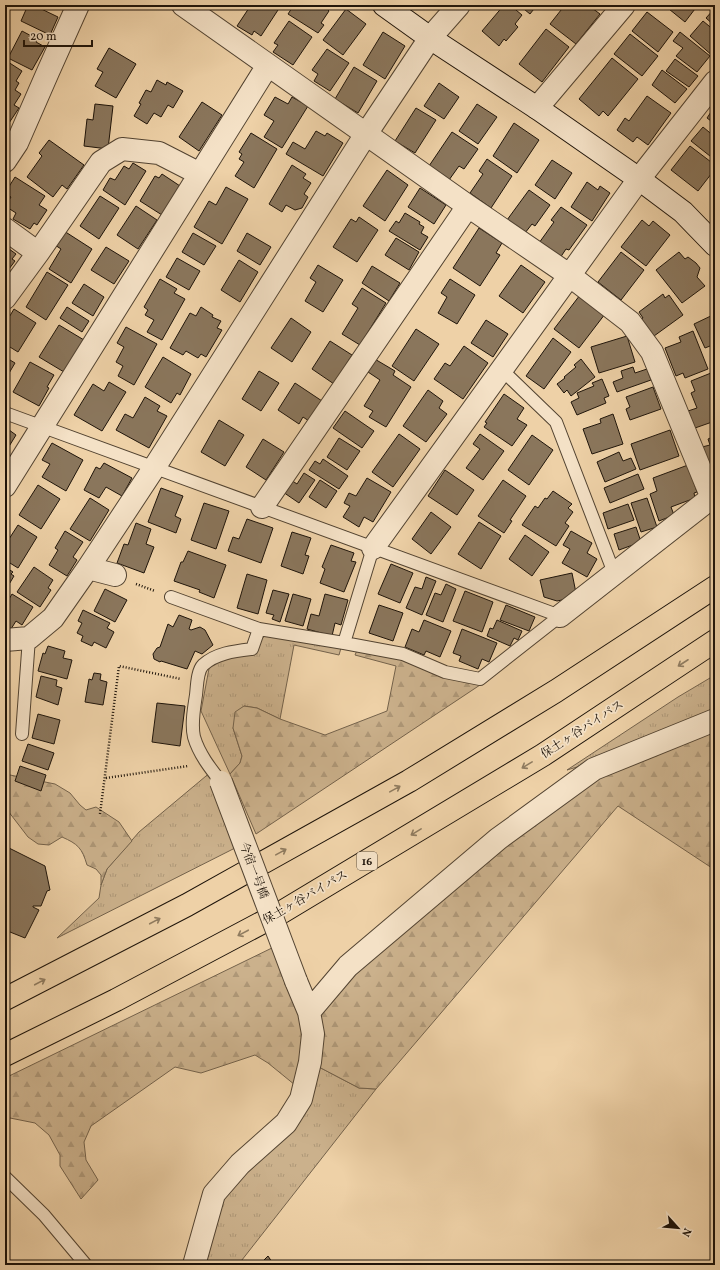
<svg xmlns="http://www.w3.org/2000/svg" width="720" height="1270" font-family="Vollkorn,'Noto Serif JP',serif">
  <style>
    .grass { fill: url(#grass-tufts); stroke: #74624b }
    .forest { fill: url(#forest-firs); stroke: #74624b }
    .building { fill: #8a765c; stroke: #1e140a }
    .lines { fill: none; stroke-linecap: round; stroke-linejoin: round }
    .lane-casing { stroke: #524331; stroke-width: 14 }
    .street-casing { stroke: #524331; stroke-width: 24 }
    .secondary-casing { stroke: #1e140a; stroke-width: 24 }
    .highway-casing { stroke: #1e140a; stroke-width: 24 }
    .path { stroke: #1e140a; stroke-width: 2.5; stroke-dasharray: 1 2; stroke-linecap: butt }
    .lane { stroke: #f4e1c6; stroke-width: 12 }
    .street { stroke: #f4e1c6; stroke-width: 22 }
    .secondary { stroke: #f4e1c6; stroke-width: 22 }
    .highway { stroke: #eed1a7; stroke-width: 22 }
    .street-bridge-casing { stroke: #524331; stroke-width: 24; stroke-linecap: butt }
    .street-bridge { stroke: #f4e1c6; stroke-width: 22 }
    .oneway { stroke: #907c60 }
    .labels { text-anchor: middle; stroke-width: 3.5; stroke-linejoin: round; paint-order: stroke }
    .shield { fill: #f4e1c6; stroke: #5e5242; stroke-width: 1 }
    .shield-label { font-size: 11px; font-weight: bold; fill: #1e140a }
    .street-label { font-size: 12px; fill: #1e140a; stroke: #f4e1c6 }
  </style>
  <defs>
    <pattern id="grass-tufts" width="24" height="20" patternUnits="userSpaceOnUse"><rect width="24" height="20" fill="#cbb18c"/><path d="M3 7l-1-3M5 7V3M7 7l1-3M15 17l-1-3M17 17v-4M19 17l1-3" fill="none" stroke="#ae9777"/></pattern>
    <pattern id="forest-firs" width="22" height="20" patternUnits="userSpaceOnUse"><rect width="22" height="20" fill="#cbb18c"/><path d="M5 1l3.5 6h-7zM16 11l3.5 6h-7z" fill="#ae9777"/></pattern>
  </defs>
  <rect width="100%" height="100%" fill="#eed1a7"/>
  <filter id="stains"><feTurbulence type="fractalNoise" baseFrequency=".005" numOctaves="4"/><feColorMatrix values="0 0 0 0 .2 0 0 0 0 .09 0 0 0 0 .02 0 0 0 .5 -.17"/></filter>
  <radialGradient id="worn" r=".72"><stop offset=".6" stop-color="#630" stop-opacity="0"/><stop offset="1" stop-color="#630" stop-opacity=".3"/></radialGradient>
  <!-- grass -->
  <path class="grass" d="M265,632L341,648L339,655L294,645L280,719L257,708L244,706L233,728L242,756L240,763L230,774L201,711L211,658L240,645L259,642L263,638Z
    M715,675V711L597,761L567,770L678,697Z
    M212,771L239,846L57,938L99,898L101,885L107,869L139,832Z
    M317,1066L359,1088L376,1089L238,1265H202L225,1193Z"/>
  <!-- forest -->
  <path class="forest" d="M358,648L398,656L441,677L480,685L256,834L230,774L240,763L242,756L233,728L235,712L244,706L257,708L280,719L325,735L387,711L396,666L355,655Z
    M715,727V870L618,806L376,1089L359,1088L317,1066L318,1013L329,994L509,842L598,775Z
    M5,774L55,784L70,793L80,805L86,810L96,807L119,822L132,841L107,869L101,885V875L96,869L87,865C82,848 78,844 62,837L49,845L38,844L28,837L5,807Z
    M276,946L304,1026L303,1054L295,1085L268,1063L255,1055L201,1073L175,1067L91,1126L84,1142L86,1160L98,1180L81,1199L60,1166V1155L49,1135L35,1123L10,1118L5,1119V1078Z"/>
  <!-- building -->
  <path class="building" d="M28,5H33L58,17L50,35L21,21Z
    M251,5H270L278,10L261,36L254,31L252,35L237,26Z
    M294,5H329L327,9L329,11L321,23L324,25L318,33L288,14Z
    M504,5H510L522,15L515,24L518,27L506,41L504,39L499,46L482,31Z
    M519,5H537L530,14Z
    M565,5H588L600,14L576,44L550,24Z
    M664,5H698L685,22Z
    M715,8V26L706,18Z
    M346,9L366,24L343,55L323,40Z
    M647,12L673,32L658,52L632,31Z
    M289,21L312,37L293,65L273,52L278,45L274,43Z
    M703,21L715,31V37L712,40L715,42L714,57L690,36Z
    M546,29L569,47L542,82L519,64Z
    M22,31L37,39L36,42L45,47L32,70L8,58Z
    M383,32L405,46L385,79L363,65Z
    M680,32L710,56L697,72L676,56L683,48L673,41Z
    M630,34L658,56L642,76L614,54Z
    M109,48L136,64L116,98L95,86L103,72L97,69Z
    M327,49L349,63L330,91L314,81L318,74L312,70Z
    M612,58L638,79L608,116L603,111L599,116L579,99Z
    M675,59L698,76L689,87L666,71Z
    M5,60L22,71L16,81L19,83L15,90L21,94L14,105L19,108L5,129Z
    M354,67L377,81L358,113L335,99Z
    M662,70L687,89L675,103L652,85Z
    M157,80L166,85L167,82L183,91L173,108L168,105L161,117L154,113L147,124L134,116L141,104L139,103L146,90L151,92Z
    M439,83L459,97L444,119L424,106Z
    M647,96L671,113L648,145L637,137L633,142L617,130L625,118L629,121Z
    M275,97L288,104L292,97L308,106L282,148L264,137L274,121L264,115Z
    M202,102L222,115L199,151L179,137Z
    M95,104L113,106L108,149L84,146L87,119L93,120Z
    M477,104L497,117L478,144L459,131Z
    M416,108L436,120L415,153L395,141Z
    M713,109L715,110V124L707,118Z
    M514,123L539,140L517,173L493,156Z
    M703,127L715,137V160L691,141Z
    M316,131L325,136L327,133L343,143L323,176L286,154L293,142L305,149Z
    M452,132L478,149L464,169L459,166L449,180L429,166Z
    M251,133L277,149L254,188L235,176L244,162L239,159L242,154L239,152Z
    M49,140L84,165L67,189L62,185L53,197L27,177L42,156L39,153Z
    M690,146L715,165V169L698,191L671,170Z
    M487,159L512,176L491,208L470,193L483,174L479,171Z
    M552,160L572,173L555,199L535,185Z
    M133,163L146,171L125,205L103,190L110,178L115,180L124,166L129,169Z
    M292,165L306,174L303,178L311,183L304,194L308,197L302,208L295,210L286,205L282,212L269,204Z
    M387,170L408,185L385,221L363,206Z
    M162,174L180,186L162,215L140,201L155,176L159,178Z
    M15,177L45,196L39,205L47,210L37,225L34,223L30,229L13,219L16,213L5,206L11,197L5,193Z
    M587,182L598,190L600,186L610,193L592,221L571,207Z
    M226,187L248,199L222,244L194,227L209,201L216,205Z
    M420,188L446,205L434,224L408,207Z
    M529,190L550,205L535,226L532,224L525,233L507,220Z
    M100,196L119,208L99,239L80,226Z
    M136,206L157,220L138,249L117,235Z
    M561,207L587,225L569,250L566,249L560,258L539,243L554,222L551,220Z
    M405,213L420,222L419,224L424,227L421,233L428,237L420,250L389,231L396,221L399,223Z
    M359,217L378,230L357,262L333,247L351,219L356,222Z
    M642,220L649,226L653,221L670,235L646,266L621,247Z
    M479,228L502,243L496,253L500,255L480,286L453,268Z
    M64,231L92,249L71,283L49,269L61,249L55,245Z
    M193,233L216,246L204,265L182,252Z
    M247,233L271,247L260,265L237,251Z
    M396,238L419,252L409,270L385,255Z
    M5,246L16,254L12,259L15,261L9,269L5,267Z
    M106,247L129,261L114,284L91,270Z
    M621,252L644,270L621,300L598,282Z
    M679,252L685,259L688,257L696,263L700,268L697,277L705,286L682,303L656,270Z
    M177,258L200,271L189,290L166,277Z
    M239,260L258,272L240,302L221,290Z
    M318,265L343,280L323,312L305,301L316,282L310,278Z
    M521,265L545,282L523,313L499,296Z
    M372,266L400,283L389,301L362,283Z
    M47,272L68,285L46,320L26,307Z
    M160,279L177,289L174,293L185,299L162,340L147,332L154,320L145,315L148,310L144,307Z
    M450,279L475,295L457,324L438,313L447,297L441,293Z
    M84,284L104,297L93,316L72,303Z
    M362,288L386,303L360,345L342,334L358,308L352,304Z
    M663,294L665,298L669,295L683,315L654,336L641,319L643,318L639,312Z
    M580,295L605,314L579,348L554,329Z
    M67,307L89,321L82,332L60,318Z
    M201,307L213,315L212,317L221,321L217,328L222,330L206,357L201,354L198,358L186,351L183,355L170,348L190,313L196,316Z
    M14,309L36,323L18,352L5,344V324Z
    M715,314V344L705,348L694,324Z
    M291,318L311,332L292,362L271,348Z
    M486,320L508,334L493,357L471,343Z
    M59,325L84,340L64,372L39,357Z
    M126,327L157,344L134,385L118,376L123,366L116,362L124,347L117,343Z
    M416,329L439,344L414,381L392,366Z
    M693,331L708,369L685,378L683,373L676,376L665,348L681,342L679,337Z
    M627,336L635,362L599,373L591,347Z
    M553,338L571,352L544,389L526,376Z
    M330,341L352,355L334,384L312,369Z
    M464,346L488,363L463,399L434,379L445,363L450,366Z
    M5,357L15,363L5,380Z
    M163,357L191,374L180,395L177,393L171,403L145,387Z
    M373,358L395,371L393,375L411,387L386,427L369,417L373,411L364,406L380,380L365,370Z
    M581,359L595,377L571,396L567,390L564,393L557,384L565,378L564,377L576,367L574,365Z
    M30,362L54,375L47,387L49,388L39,406L13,392Z
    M633,367L635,373L647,369L651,380L617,392L613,382L623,378L621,371Z
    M259,371L279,383L261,411L242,399Z
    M711,373L715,384V421L695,428L688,411L697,408L691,393L695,391L691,381Z
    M602,379L609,396L604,398L606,403L577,415L571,402L579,398L577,393L594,386L592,383Z
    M109,382L126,392L102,431L74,415L93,384L104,391Z
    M295,383L322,401L309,421L303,417L299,424L278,410Z
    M653,387L661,409L630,420L626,409L630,407L626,397Z
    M428,390L443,401L439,408L447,414L426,442L403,426Z
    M504,394L524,408L517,419L527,425L512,446L484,427L487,423L485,422Z
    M145,397L160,406L157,411L167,416L149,448L116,430L125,414L133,418Z
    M345,411L374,431L362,448L333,428Z
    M613,414L623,444L592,454L583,429L601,423L600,419Z
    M219,420L244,435L225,466L201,452Z
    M5,427L16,435L5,453Z
    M670,430L679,456L640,470L631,444Z
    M399,434L420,449L393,487L372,472Z
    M480,434L504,451L483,480L466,468L480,449L473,444Z
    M532,435L553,450L529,485L508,470Z
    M715,436V469L711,470L702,447L710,445L708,439Z
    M339,438L360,451L347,470L327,457Z
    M263,439L284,452L266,480L246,467Z
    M52,443L83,460L66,491L42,477L50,464L42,460Z
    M619,452L623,461L631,458L636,469L605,482L597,462Z
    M323,459L348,476L339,489L309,470L315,461L320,464Z
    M104,463L132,478L122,496L106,487L99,498L84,490L96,467L100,469Z
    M688,465L697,492L694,493L695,498L671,507L674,515L659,521L650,494L657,491L653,478Z
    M445,470L474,490L457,515L428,496Z
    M304,473L315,480L299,503L283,492L291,480L297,484Z
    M638,474L644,489L610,503L604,488Z
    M367,478L391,492L373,522L364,517L359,527L343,517L350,506L344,503L349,493L356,496Z
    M320,480L337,491L326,508L309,497Z
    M503,480L526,496L510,520L512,521L504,533L478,516Z
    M38,485L60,499L41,529L19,515Z
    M161,488L183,496L175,516L181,519L176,533L148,522Z
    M553,491L572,504L568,508L573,512L565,523L569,526L556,546L522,525L535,506L538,508L545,498L547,499Z
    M90,498L109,510L90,541L70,529Z
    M647,498L657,527L641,532L631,503Z
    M204,503L229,511L216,549L191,540Z
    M628,504L634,520L608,529L603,513Z
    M431,512L451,527L431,554L412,539Z
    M247,519L273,528L261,563L228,551L233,537L239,539Z
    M479,522L501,536L481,569L458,554Z
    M136,523L151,529L146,544L154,547L144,573L117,563L124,544L128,545Z
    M18,525L37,537L18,568L5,560V537L9,539Z
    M636,527L641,542L619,550L614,534Z
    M65,531L83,542L73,557L77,560L67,576L49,565L58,550L55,548Z
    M571,531L592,543L587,553L597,559L587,577L562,563L570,549L563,545Z
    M292,532L311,538L305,555L309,556L303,574L281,566Z
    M525,535L549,552L532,576L509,559Z
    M331,545L354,553L351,561L356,562L344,592L320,583L325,569L322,567Z
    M188,551L226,565L214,598L199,592L200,590L174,581L181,562H183Z
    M391,564L413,573L400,603L378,594Z
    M5,567L13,572L11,574L14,576L5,591Z
    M34,567L53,580L48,588L51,590L40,607L17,592Z
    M572,573L576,593L567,599L557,601L544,597L540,580Z
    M247,574L267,580L258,614L237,608Z
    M426,577L436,581L422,615L406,608L415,587L422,589Z
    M446,584L456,589L443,622L426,615L435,593L441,595Z
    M105,589L127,600L115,622L94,611Z
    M273,590L289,594L280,622L272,619L274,615L266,613Z
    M465,591L493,602L482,632L453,621Z
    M12,594L33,607L22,625L16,621L11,629L7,626L5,629V606Z
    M293,594L311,599L303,626L285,621Z
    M325,594L348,600L341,625L335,623L332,636L307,629L311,614L319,616Z
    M379,605L403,613L393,641L369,633Z
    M506,605L535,617L529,631L500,620Z
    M83,610L110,623L107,628L114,632L106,648L94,642L92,646L81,641L83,636L77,633L82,623L78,621Z
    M179,615L192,620L189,629L191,630L200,627L205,630L213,645L202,654L195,651L187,669L161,661L160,662L154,659L153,654L157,648L160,647L168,624L173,627Z
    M424,620L451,631L440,657L426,651L424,655L405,647L412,629L419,632Z
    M497,620L522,631L518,640L514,638L510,646L487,636L490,628L493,629Z
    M462,629L497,643L489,662L482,659L478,669L459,661L461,656L453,653Z
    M48,646L65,651L63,658L72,660L67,679L38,671L43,653L45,654Z
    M94,673L101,674L100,680L107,682L103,705L85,702L89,679L92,680Z
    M41,676L57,680L56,686L62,688L58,705L36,697Z
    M5,703H8L7,720H5Z
    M157,703L185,706L180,746L152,742Z
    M38,714L60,720L54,744L32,738Z
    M28,744L54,753L48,770L22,761Z
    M20,766L46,775L41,791L15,781Z
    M5,846L45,866L50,890L47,891L41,906H33V907L39,910L25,938L5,930Z
    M5,1255L15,1265H5Z
    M268,1256L274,1265H259Z"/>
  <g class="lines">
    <defs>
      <path id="lane" d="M501,369L556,422L614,573
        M5,413L560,616
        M171,597L259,629L344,643L403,654L445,672L480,679L560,616
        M344,643L373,548
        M22,734L29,638
        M221,782C210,768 199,754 194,737C191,724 194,708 196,695C197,687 197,671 203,665C216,653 235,651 252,649L259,629
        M5,1177L44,1215L86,1265"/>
      <path id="street" d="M183,5L468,206L569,275L630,322L652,352L712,498
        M537,108L624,5
        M5,161L17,143L48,72L78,5
        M5,229L38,253
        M5,298L38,253L101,162L122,149L159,153L200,174
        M5,486L268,65
        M262,507L468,206
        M373,548L639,179L715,82
        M88,568L115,575
        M560,616L715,495
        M5,640L29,638L53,618L88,568L154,468L366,134L430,38L459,5
        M309,1012L348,966L498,839L594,769L715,720
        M194,1265L214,1194L240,1164L286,1123L301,1099L310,1062L313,1034L309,1012L296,981"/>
      <path id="secondary" d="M384,5L430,38L537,108L639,179L683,212L715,245"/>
      <path id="highway" d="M5,999L187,905L409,781L556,691L715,587
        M5,1055L116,1000L282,912L543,755L715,641"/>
    </defs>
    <!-- lane casing -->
    <use href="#lane" class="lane-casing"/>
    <!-- street casing -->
    <use href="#street" class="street-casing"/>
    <!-- secondary casing -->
    <use href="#secondary" class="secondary-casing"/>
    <!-- highway casing -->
    <use href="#highway" class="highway-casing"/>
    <!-- path -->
    <path class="path" d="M136,584L155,591
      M106,778L188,766
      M100,814L119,666L181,679"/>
    <!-- lane -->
    <use href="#lane" class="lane"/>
    <!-- street -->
    <use href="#street" class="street"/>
    <!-- secondary -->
    <use href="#secondary" class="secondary"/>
    <!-- highway -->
    <use href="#highway" class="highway"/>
    <defs>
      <path id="street-bridge" d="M221,782L296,981"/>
    </defs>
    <!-- street-bridge casing -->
    <use href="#street-bridge" class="street-bridge-casing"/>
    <!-- street-bridge -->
    <use href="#street-bridge" class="street-bridge"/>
  </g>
  <!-- one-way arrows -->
  <defs><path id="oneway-shaft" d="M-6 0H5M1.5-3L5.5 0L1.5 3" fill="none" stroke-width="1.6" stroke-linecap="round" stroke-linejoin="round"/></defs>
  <g class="oneway">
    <use href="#oneway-shaft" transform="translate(683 663) rotate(147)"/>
    <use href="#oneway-shaft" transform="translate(527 765) rotate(149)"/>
    <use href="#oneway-shaft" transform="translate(395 789) rotate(-29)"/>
    <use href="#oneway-shaft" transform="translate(416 832) rotate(149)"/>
    <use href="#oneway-shaft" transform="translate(281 852) rotate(-29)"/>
    <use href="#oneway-shaft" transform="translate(155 921) rotate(-28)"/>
    <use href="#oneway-shaft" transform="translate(243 933) rotate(152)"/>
    <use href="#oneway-shaft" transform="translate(40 982) rotate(-28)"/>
  </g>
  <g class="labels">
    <!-- shield labels -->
    <rect class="shield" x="357" y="852" width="20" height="18" rx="3"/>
    <g class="shield-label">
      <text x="367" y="865">16</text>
    </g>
    <!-- street labels -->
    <g class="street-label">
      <text transform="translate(582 729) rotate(-33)" y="4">保土ヶ谷バイパス</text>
      <text transform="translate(254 870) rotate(69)" y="4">今宿一号橋</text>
      <text transform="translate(305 897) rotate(-30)" y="4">保土ヶ谷バイパス</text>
    </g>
  </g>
  <!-- margin -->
  <rect width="720" height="1270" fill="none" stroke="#eed1a7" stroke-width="20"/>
  <rect x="6" y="6" width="708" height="1258" fill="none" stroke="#1e140a" stroke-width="2"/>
  <rect x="10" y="10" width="700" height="1250" fill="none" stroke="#1e140a"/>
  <!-- north arrow -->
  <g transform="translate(678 1228) rotate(117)" stroke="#f4e1c6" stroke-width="3" paint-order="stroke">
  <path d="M0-3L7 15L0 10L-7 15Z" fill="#1e140a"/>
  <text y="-6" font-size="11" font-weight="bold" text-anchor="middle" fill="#1e140a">N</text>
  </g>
  <!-- scale -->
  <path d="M24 40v6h68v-6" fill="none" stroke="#1e140a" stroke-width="2"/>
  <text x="30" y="40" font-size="12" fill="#1e140a" stroke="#f4e1c6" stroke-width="3" paint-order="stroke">20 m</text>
  <rect width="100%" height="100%" filter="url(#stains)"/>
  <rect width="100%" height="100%" fill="url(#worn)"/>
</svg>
